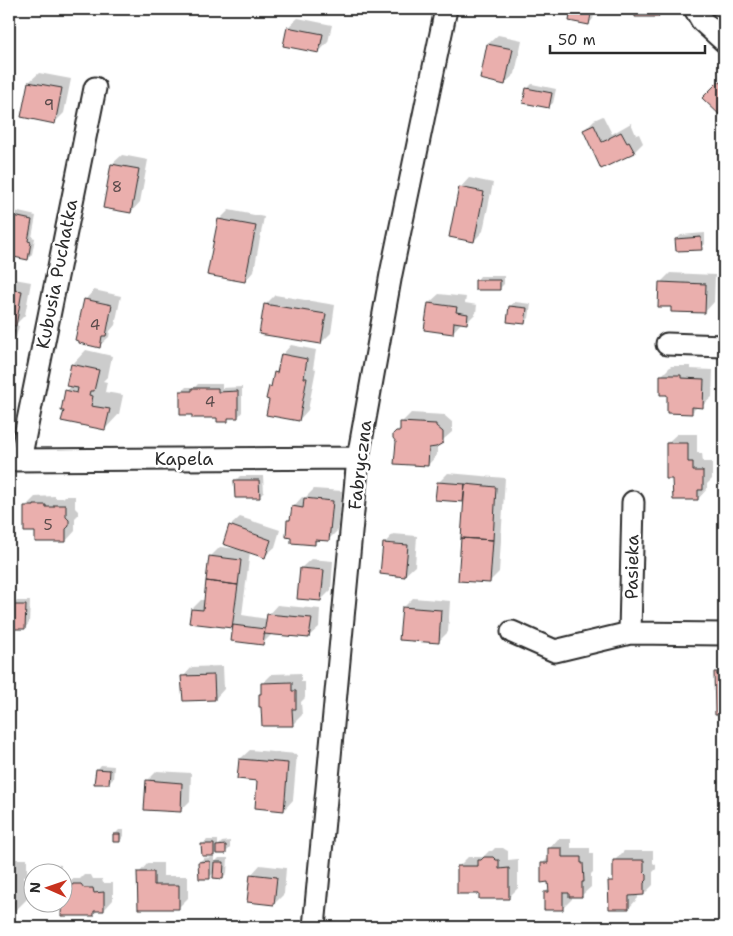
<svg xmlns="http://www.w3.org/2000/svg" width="733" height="936" font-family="'Shantell Sans',sans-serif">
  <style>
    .shadow { fill: #0003 }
    .building { fill: #eaafad; stroke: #2b2b2b }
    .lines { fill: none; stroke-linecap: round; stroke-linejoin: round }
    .minor-casing { stroke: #2b2b2b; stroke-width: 25 }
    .minor { stroke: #fff; stroke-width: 21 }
    .labels { text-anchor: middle; stroke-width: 5; stroke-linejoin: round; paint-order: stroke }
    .number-label { font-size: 15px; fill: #5b4c4c }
    .street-label { font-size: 18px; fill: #2b2b2b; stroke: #fff }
  </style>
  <rect width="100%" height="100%" fill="#fff"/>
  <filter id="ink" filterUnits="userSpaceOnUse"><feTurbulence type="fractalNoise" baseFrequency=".02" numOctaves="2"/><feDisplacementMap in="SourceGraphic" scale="10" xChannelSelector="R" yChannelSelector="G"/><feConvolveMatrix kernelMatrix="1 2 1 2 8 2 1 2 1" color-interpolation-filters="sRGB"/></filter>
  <g filter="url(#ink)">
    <!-- shadow -->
    <path class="shadow" d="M573,9H591L588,20H591L593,9H595L593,19L588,24L570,20Z
      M636,9H666L659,16H636Z
      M298,18L332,25L328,42L319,52L288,27Z
      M498,35L522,40L515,74L505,83L481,78L488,44Z
      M39,73L71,79L64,113L55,122L23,116L29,82Z
      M724,77V117L704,98Z
      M532,84L556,89L553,103L548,107L525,102L528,88Z
      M603,116L612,134L631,123L636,135L639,134L643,143L634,152L602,168L584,130L594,120Z
      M122,155L148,160L140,202L131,212L104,207L112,164Z
      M469,178L493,183L483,231L474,241L460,188Z
      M10,210L36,216L32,237L35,238L32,254L28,259L9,255V212Z
      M229,210L264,217L254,271L245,281L219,220Z
      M705,233V244L701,249L677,239L681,235Z
      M670,273L715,275L714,302L705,312L672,306L660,283Z
      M480,276H504V284L499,289L476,281Z
      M9,278L31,282L25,315L15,325L19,326L16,337L12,341L9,340Z
      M94,290L121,296L115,325L110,331L109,337L99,346L85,300Z
      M439,294L466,297L465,303L477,305L476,313L466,323L462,322L452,333L426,329L429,303Z
      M275,295L335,305L331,333L321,343L265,305Z
      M515,302L531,304L529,318L525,322L510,306Z
      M291,345L316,350L313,368L316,369L308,410L299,420L270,387L273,383L275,373L279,369L282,355Z
      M86,350L112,356L108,376L103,381L107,382L105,392L123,395L119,414L105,429L66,391L72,386V365Z
      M671,366H690V369L713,370L712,397L702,406H698L691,413L669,394L662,375Z
      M9,377L12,378L9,393Z
      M198,384H222V388L242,387V412L238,417H231L227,420L218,417L181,392L186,387H195Z
      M411,413L445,415V416L452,422V432L437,445V455L428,465L397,441L394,434L401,427L402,422Z
      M677,434H697V453H702L703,462H712V479L707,484V489L698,499L674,477L667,443Z
      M448,473L505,478L499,572L489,582L465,501L437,499L438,483Z
      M240,476H263L264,492L259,497L236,480Z
      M314,489L342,491L338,530L328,540L319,539L314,544L288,520L292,517L293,507L302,497L305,498Z
      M55,496V498H63L65,496H75V508L78,511V515L75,518V531L66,541L36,530L25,507L35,497Z
      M240,517L280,530L275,547L265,556L250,551L242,615L267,619L268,615L277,605L320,609L319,627L309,636L272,634L262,644L234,627L190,621L192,609L201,600H205L211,556L220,547L240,549L230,526Z
      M393,534L417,536L415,566L405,575L384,544Z
      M311,559L333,561L331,590L321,600L301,568Z
      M413,598L450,601L448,632L438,642L403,608Z
      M17,601H30L29,623L25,628L13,625L9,629V612H13V605Z
      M724,664V714H716V673Z
      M223,666L224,689L215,699L183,677L192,667Z
      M301,673V682H305V698L301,702L302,715L292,725L260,695L262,693V684L272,674Z
      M250,750L297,754L293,800L284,810L240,759Z
      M101,765L114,766L113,779L109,783L97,770Z
      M157,771L191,773L190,801L180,811L147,781Z
      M119,830H124V836L120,841L114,835Z
      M558,839H571V848H590V854H593V872L591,874V887L581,896H572V899L562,909L545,892L550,888L549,881L542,864L549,857V849Z
      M207,840H218V846L222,842L230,841V848L226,852L216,853L213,855L203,844Z
      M495,848H503L506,850L508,851V860L518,859V888L509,897L480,893L458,867L468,857H483L489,851H492Z
      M624,851H653V863L656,865V869L653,872V885L644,894H638V898L629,908L610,882L615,877L614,861Z
      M214,857V863L219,858H228L227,873L223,877L215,872L209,877L199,862L204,858Z
      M9,859H27V875L24,877L25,887H27V899L13,913H9Z
      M148,863H163V876H188V898L178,908L139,873Z
      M51,864L61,865L60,874H46L47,868Z
      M260,865L286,868L284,894L274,904L251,875Z
      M84,875H91L93,879H102L103,883H113V900L104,910H98L93,915L62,889L72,879H80Z"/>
    <!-- building -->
    <path class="building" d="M571,9H592L589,25L569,21Z
      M635,9H659V17H635Z
      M708,9H723V12L709,15Z
      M287,27L323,34L319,53L283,46Z
      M487,44L513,49L505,85L480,79Z
      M719,81L724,86V119L702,98Z
      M28,82L62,88L55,124L21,117Z
      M526,88L552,93L549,108L523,103Z
      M594,125L602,142L609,139V138L621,132L627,143L629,142L635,153L601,169L583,130Z
      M111,164L139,169L131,213L103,208Z
      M459,187L484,192L474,242L449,237Z
      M9,215L32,220L28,241L31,242L28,260L9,256Z
      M218,219L256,226L245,282L207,275Z
      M701,237L702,250L676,251L675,239Z
      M475,280H500V290H475Z
      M659,282L706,284L705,313L671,312V307H658Z
      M9,289L22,291L16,326L9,325Z
      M84,299L112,305L106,336H102L100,348L79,343V341L75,340Z
      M428,303L457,307L456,312L468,314L467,324L454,322L453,334L424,330Z
      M264,304L326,314L321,344L259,334Z
      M509,306L527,308L525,324L507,322Z
      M9,329L15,330L12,342H9Z
      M281,354L307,359L304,378H307L299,421L266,415L269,400L266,399L269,386L271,387L274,372L277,373Z
      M71,364L99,370L94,391H90L89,395L93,396L91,406L110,409L105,430L61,421L64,411H61L65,390L77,393L78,388L66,386Z
      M660,375H681V378L704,379L703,408L692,407V414L667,413V395H660Z
      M192,388H218V392L238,391V418H228V422H217V418H192V415H180V391H192Z
      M400,422L436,424V426L443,432V443L436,447L429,448L428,466L394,464L396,442L393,438V434L396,431H400Z
      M666,443H688V462H693V471H703V490H698V500H673L672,479H666Z
      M234,480H259L260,498H235Z
      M437,482L465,484L463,502L435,500Z
      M465,484L496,487L493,540L461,538Z
      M304,498L333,501L329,541L315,540V545L291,543V538L286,537L287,520H290L292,506L303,508Z
      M34,505H46V507H54V505H66V517L69,520V526L66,529V542H35V532H24V506H34Z
      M229,525L271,540L265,558L223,544Z
      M461,538L493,540L490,583L458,581Z
      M383,543L408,545L405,577L380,574Z
      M209,556L241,560L238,585L206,581Z
      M300,568L324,570L321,601L297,599Z
      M206,581L238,585L232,628L189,623L191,609L203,610Z
      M12,605H26L25,629H11Z
      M402,607L441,610L439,643L399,640Z
      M267,614L312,618L309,638L264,634Z
      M233,625L265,629L263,645L231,641Z
      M714,672H717V675H724V715H715Z
      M214,675L215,700L183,701L181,676Z
      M292,682V691H296V709H292L293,726H262L261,707H259V694H261V683Z
      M239,759L288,763L284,811L255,808L257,781L237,779Z
      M96,769L110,770L109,784H94Z
      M146,780L182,783L181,812L144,810Z
      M113,834H120V842H113Z
      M201,844H214V856H202Z
      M226,845V854H216V846Z
      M548,848H562V857H581V863H583L584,882H582V897H569V893H563V910H544V892H549L548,882L541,883V863H548Z
      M484,857H493L496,860H499V869L509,868V899H479V894H457V866H478V860H481Z
      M613,860H644V872L647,875V880L644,883V895L629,896V909H609L608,881H613Z
      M210,861V879H199L198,862Z
      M214,862H224L223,879L213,878Z
      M45,868L58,869L57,874H45Z
      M137,872H154V885H179V909H138Z
      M9,873H13V890H10L11,901H14L13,914H9Z
      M250,874L277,877L274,905L247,902Z
      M73,884H81L84,888H93L94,893L104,892V911H94V916H61L62,888H70Z"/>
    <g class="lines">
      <defs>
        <path id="minor" d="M695,9L702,21L724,41
          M667,344L724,346
          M9,460L358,458
          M20,460L95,88
          M512,632L555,651L630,633L724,634
          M630,633L633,502
          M314,927L358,458L391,274L446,9"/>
      </defs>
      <!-- minor casing -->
      <use href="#minor" class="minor-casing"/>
      <!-- minor -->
      <use href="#minor" class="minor"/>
    </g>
  </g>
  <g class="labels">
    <!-- number labels -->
    <g class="number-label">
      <text x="49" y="110">9</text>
      <text x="117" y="192">8</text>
      <text x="95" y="330">4</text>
      <text x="210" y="407">4</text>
      <text x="48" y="530">5</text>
    </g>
    <!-- street labels -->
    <g class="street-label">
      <text transform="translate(57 274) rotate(-79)" y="6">Kubusia Puchatka</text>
      <text x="184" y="465">Kapela</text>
      <text transform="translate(360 465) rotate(-83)" y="6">Fabryczna</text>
      <text transform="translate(632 567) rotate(-89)" y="6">Pasieka</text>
    </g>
  </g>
  <!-- margin -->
  <rect width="733" height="936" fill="none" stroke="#fff" stroke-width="30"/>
  <rect x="15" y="15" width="703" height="906" fill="none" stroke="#2b2b2b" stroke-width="2" filter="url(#ink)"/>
  <!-- north arrow -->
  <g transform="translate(48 888) rotate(272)"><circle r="24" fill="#ffffff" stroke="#aaaaaa"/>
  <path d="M0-4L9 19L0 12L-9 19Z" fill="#c8321e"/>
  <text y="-8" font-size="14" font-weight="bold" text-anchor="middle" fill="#2b2b2b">N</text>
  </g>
  <!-- scale -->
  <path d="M550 45v8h155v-8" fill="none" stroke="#2b2b2b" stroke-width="2.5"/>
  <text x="558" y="45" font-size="15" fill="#2b2b2b" stroke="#ffffff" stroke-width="4" paint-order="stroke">50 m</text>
</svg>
